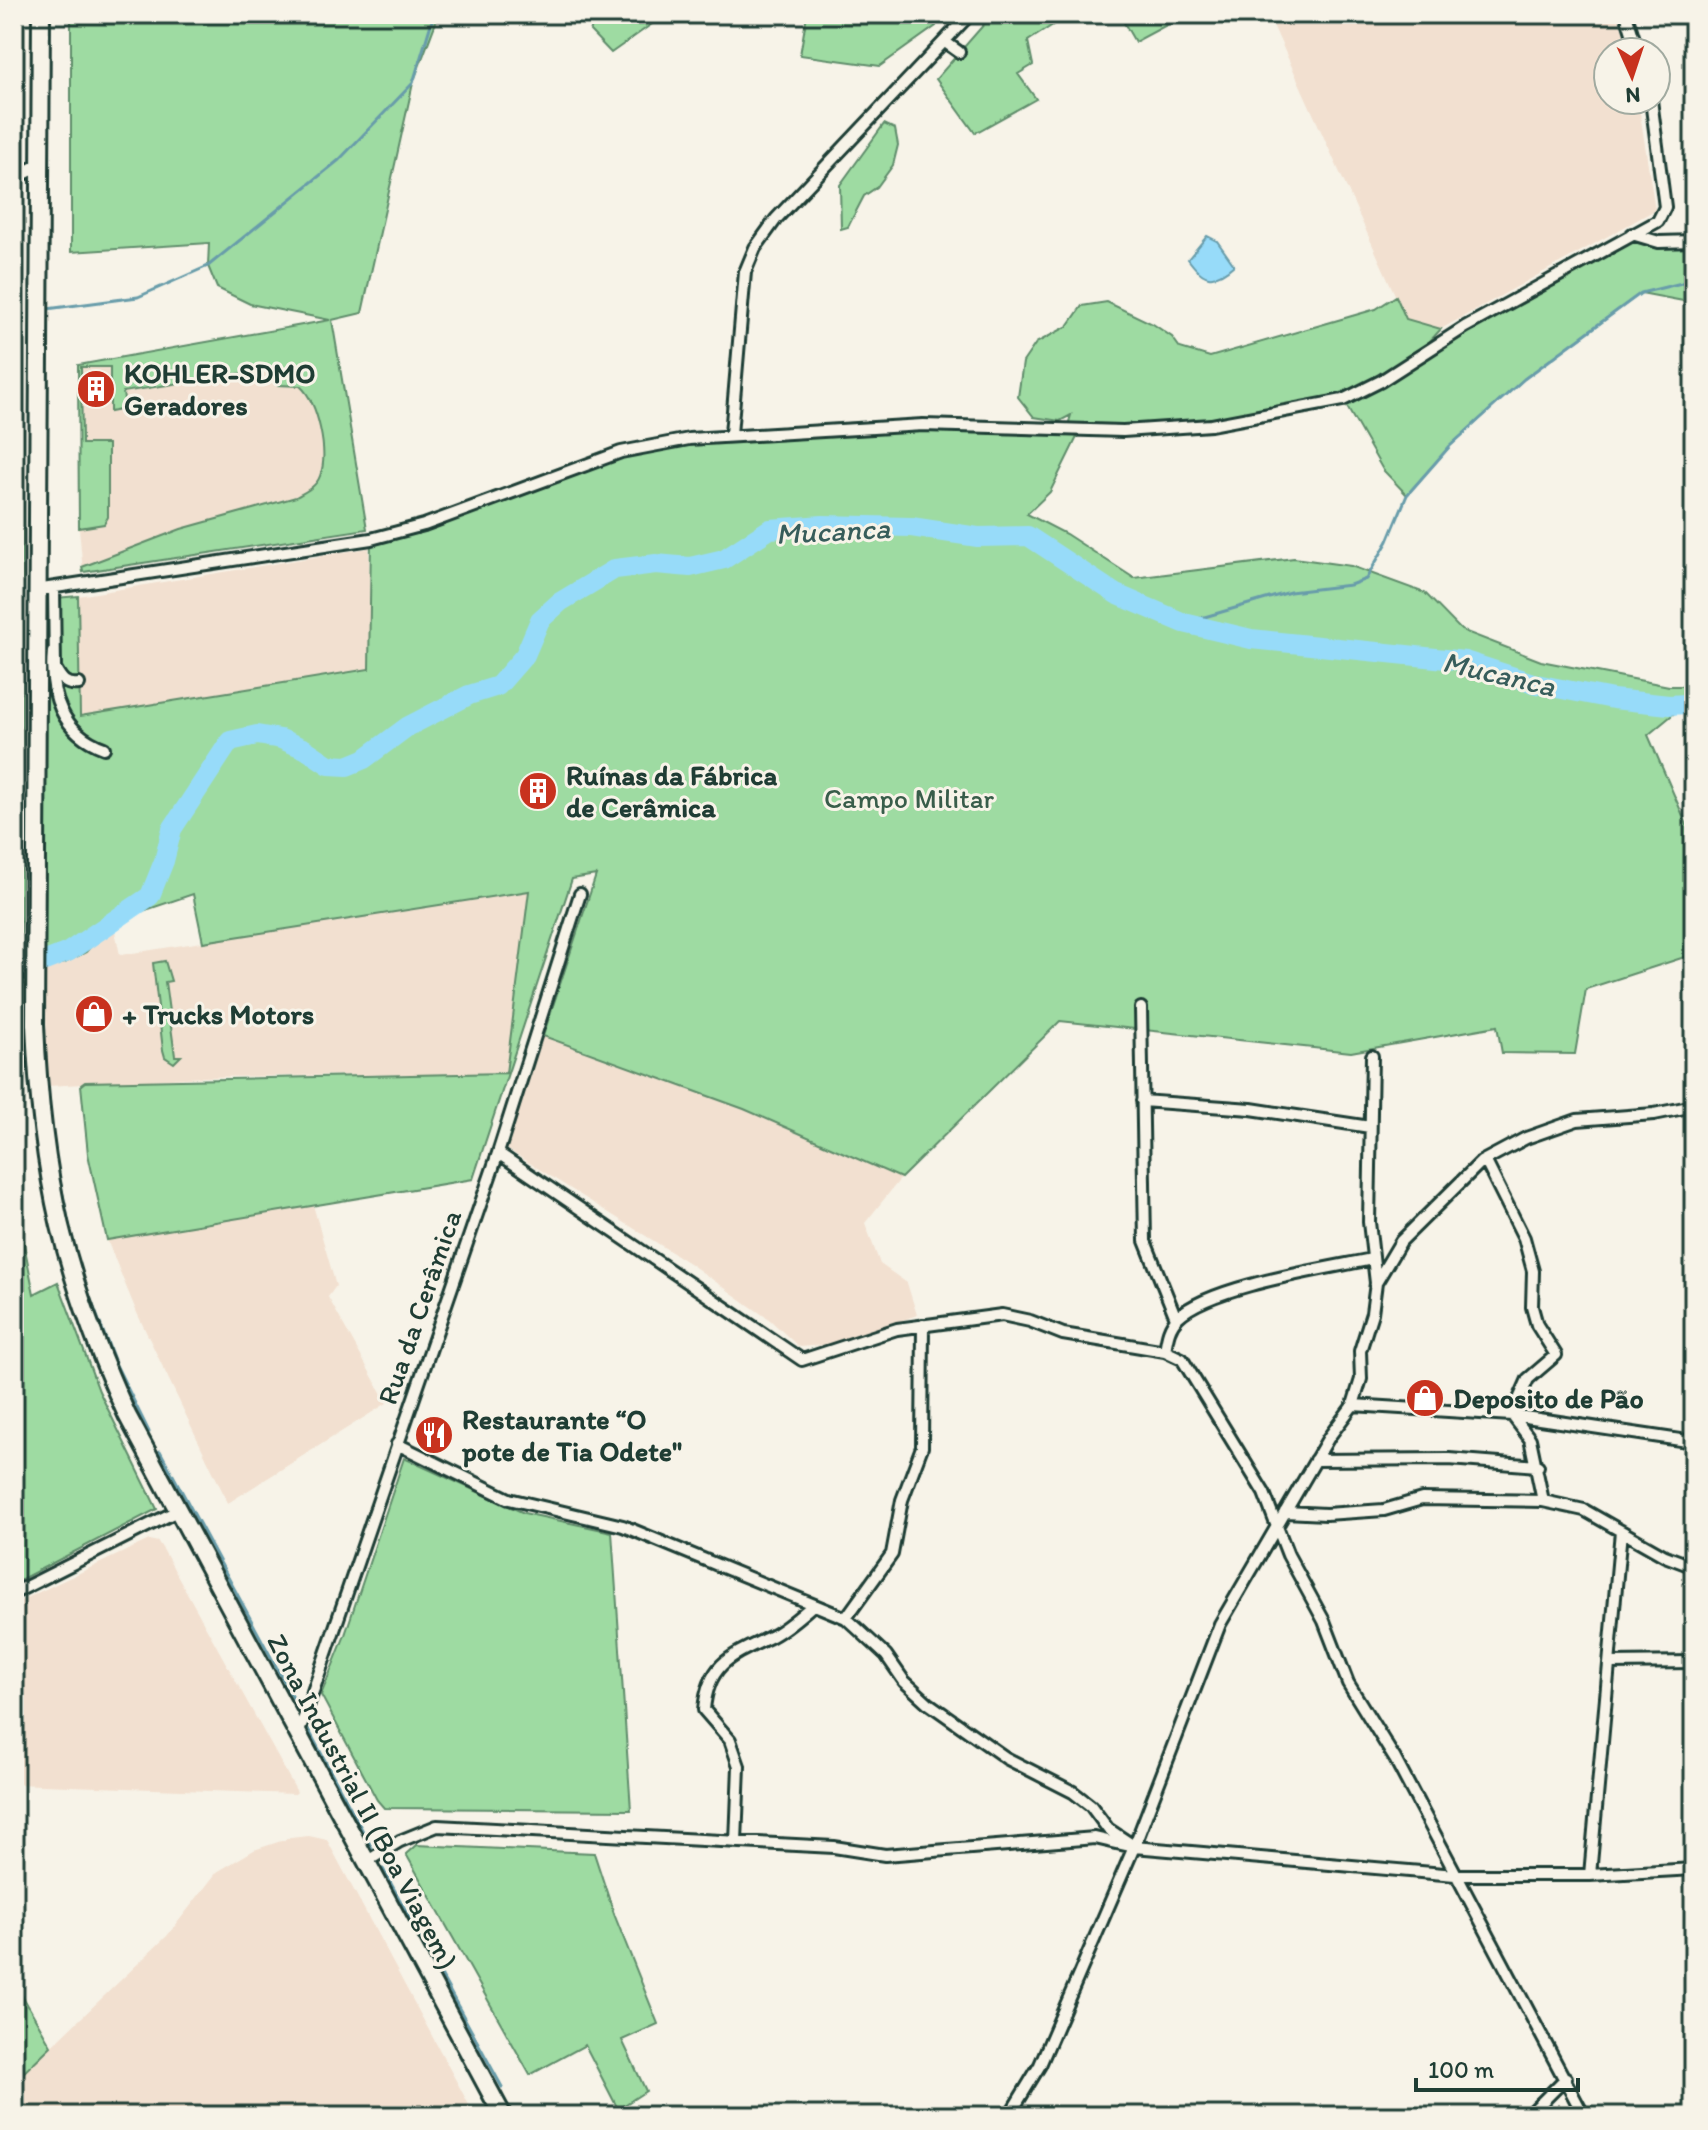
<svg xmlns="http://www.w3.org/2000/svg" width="1708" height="2130" font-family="Itim,sans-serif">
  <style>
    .built { fill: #f2e0d0 }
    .green { fill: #9edba2; stroke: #5e8c6b; stroke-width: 2 }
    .water { fill: #97dbf9; stroke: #679caa; stroke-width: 2 }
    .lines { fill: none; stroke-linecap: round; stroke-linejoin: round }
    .stream { stroke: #679caa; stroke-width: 3 }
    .river { stroke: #97dbf9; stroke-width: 20 }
    .minor-casing { stroke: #1f3d34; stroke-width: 16 }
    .tertiary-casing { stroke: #1f3d34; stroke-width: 18 }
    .primary-casing { stroke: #1f3d34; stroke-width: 22 }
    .minor { stroke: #f7f3e8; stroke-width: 10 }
    .tertiary { stroke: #f7f3e8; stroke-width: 12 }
    .primary { stroke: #f7f3e8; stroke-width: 16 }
    .labels { text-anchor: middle; stroke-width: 6; stroke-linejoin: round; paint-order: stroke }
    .poi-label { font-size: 28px; font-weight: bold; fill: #1f3d34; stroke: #f7f3e8; text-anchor: start }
    .park-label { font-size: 28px; fill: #385d4a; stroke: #f7f3e8 }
    .street-label { font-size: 28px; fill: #1f3d34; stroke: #f7f3e8 }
    .water-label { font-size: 30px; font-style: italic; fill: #375d5b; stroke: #f7f3e8 }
  </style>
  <rect width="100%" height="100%" fill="#f7f3e8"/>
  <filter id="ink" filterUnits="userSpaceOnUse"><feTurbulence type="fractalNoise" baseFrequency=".0125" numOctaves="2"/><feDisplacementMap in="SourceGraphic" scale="16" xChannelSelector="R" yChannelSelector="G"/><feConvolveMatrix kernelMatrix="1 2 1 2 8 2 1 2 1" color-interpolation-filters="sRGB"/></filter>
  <g filter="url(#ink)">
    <!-- built -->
    <path class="built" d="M1268,14H1617L1630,52H1608V100H1638L1655,210L1441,329L1406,319Z
      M332,320L367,529L83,572L79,528L78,365Z
      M369,548L370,669L79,716L78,596Z
      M529,890L507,1073L204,1077L48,1086L45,968L86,952L113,921L120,955Z
      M543,1036L744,1109L901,1178L865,1223L880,1264L907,1283L917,1315L835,1344L799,1347L770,1320L689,1263L507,1149Z
      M313,1205L336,1286L328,1297L387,1403L228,1503L137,1313L107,1240Z
      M149,1540L158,1542L164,1551L297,1792L295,1794L14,1784V1604Z
      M309,1836L327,1840L475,2116H14V2082L167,1936L217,1872L254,1850L290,1838Z"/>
    <!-- green -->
    <path class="green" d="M71,14H439L413,83L362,313L332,320L367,529L83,572L82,567L181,529L296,497C305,492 316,487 320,476C329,453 318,402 300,386L278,385L275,368L123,392L125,409L110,412V367H81L82,444H108V517L104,524L79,528L78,365L330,320L250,304L217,288L208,266L209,243L71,252Z
      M598,14H666L611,53L590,31Z
      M807,14H933L936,26L880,66L800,55Z
      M993,14H1070L1028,41L1033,65L1018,74L1036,99L975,133L936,79Z
      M1119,14H1187L1135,42Z
      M884,124L895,129L898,145L893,165L877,187L864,196L848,227L841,229L840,185Z
      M1632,234L1659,242L1694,241V303L1641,293L1524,379L1450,446L1407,495L1383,470L1343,400L1211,425L1081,429L1050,492L1027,514L1066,534L1134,578L1294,558L1351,566L1425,593L1461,630L1541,661L1669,686H1694V697L1648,735L1694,841V954L1586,989L1575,1054L1502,1053L1497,1026L1351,1052L1060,1021L901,1178L744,1109L543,1036L596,875L572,879L473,1179L107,1240L88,1154L81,1085L85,1082L506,1073L529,891L203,942L193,894L113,921L86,952L65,963L45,968L44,599L78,596L80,716L369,669L371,539L621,452L689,439L852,427L1067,429L1071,415L1060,421L1034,417L1018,397L1023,362L1036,343L1068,326L1082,306L1107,302L1153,324L1172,337L1180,348L1210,357L1376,309L1396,296L1406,319L1441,329L1419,353Z
      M23,256L21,948L14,967V257Z
      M165,961L171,981L165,982L175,1056H181L174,1063L165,1057L163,1050L153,963Z
      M18,1239H23L34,1294L58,1282L99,1391L157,1509L14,1583V1302L21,1299L14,1279V1240Z
      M404,1458L524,1513L612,1532L631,1810L384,1808L377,1800L321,1695L345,1635Z
      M416,1845L594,1853L614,1914L658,2024L622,2040L646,2091L618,2109L585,2045L530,2075L406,1854Z
      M14,1981L51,2046L14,2082Z"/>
    <!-- water -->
    <path class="water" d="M1207,236L1217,241L1234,265C1213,284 1203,280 1188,259Z"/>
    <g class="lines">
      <!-- stream -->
      <path class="stream" d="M47,309L138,297L208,266L339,160L413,83L434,14
        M14,316L23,311
        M1184,623L1290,592L1350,585L1366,579L1388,541L1407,495L1450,446L1524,379L1641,293L1694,280
        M50,1111L54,1152L74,1248
        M89,1295L116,1365L149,1432
        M160,1451L293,1698
        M307,1727L374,1852
        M383,1869L502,2087"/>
      <!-- river -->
      <path class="river" d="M45,961L68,952L150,896L164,861L172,829L230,741L257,735L281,739L305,749L329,765L347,766L364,759L407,727L469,695L498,686L525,655L540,620L560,602L615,569L656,564L690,567L724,559L770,529L823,525L911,527L978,537L1028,536L1116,594L1184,623L1251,639L1465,661L1536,684L1613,699L1669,705L1686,704L1694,697"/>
      <defs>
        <path id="minor" d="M1626,14L1638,52
          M945,42L959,52
          M1632,234L1659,242L1694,241
          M731,434L745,272L755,248L776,219L970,14
          M54,588L55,668C61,679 65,686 79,684
          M36,590L371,539L424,525L621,452L689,439L923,425L1123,431L1211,425L1343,400L1381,381L1465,327L1658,221L1665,207L1651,100
          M53,652C49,694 62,733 104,748
          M1141,1008L1145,1241L1176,1318
          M1372,1056L1369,1222L1376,1283
          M1142,1101L1251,1109L1370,1127
          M498,1153L802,1360L897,1329L1002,1315L1030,1321L1063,1334L1165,1351L1182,1359L1264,1493L1288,1555L1324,1621L1348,1683L1395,1759L1584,2116
          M1485,1160L1524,1238L1533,1271L1532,1307L1537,1325L1556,1355L1528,1379L1512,1415L1530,1439L1543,1501
          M1165,1351C1167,1339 1168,1327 1178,1317C1210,1286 1325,1269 1372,1259
          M1353,1405L1512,1415L1694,1442
          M397,1444L509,1499L623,1526L846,1618L886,1655L904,1681L928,1703L1006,1758L1073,1792L1091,1806L1108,1829L1129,1843
          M1315,1460L1449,1459L1538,1466
          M1285,1512L1326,1514L1384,1510L1422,1499L1543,1501L1584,1510L1665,1556L1694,1567
          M14,1593L177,1511
          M846,1618L892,1554L902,1500L922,1447L923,1325
          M1611,1663L1694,1662
          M298,1735L498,1153L580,894
          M736,1842L739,1766L730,1740L704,1710C708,1662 733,1655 772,1636C787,1628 800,1616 813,1605
          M366,1862L400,1841L437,1826L834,1847L885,1855L1095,1838L1134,1847L1455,1875H1590L1694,1869
          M1590,1875L1621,1531
          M1009,2116L1040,2065L1134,1847L1220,1624L1329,1437L1353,1405L1361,1379L1360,1351L1372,1313L1376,1283L1401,1241L1481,1162L1526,1138L1577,1120L1654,1114L1694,1106
          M1528,2116L1566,2078"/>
        <path id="tertiary" d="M14,178L38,166"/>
        <path id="primary" d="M41,14L35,1024C41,1175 64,1277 127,1415L503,2116"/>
      </defs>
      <!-- minor casing -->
      <use href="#minor" class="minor-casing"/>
      <!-- tertiary casing -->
      <use href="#tertiary" class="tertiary-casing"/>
      <!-- primary casing -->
      <use href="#primary" class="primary-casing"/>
      <!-- minor -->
      <use href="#minor" class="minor"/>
      <!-- tertiary -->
      <use href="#tertiary" class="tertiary"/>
      <!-- primary -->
      <use href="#primary" class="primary"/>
    </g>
  </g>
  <!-- icons -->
  <defs>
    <symbol id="building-disc" viewBox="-11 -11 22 22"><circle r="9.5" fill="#c8321e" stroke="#f7f3e8"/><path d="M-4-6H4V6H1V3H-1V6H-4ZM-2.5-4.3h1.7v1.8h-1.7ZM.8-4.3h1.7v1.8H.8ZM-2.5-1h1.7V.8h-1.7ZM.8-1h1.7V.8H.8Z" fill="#fff"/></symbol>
    <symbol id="shop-disc" viewBox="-11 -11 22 22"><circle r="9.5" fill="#c8321e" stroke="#f7f3e8"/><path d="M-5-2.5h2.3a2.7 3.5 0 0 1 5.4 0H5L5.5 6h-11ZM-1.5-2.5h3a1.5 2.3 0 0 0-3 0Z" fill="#fff"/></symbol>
    <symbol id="restaurant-disc" viewBox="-11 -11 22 22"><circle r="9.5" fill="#c8321e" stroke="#f7f3e8"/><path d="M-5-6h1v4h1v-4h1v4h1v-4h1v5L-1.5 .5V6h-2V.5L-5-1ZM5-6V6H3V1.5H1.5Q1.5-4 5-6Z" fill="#fff"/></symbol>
  </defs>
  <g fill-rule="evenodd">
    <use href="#building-disc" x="74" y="367" width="44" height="44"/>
    <use href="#building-disc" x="516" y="769" width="44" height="44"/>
    <use href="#shop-disc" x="72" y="992" width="44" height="44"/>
    <use href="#shop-disc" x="1403" y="1376" width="44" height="44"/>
    <use href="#restaurant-disc" x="412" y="1413" width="44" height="44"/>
  </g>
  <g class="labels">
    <!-- poi labels -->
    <g class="poi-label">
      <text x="124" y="383">KOHLER-SDMO<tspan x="124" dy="32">Geradores</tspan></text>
      <text x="566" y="785">Ruínas da Fábrica<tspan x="566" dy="32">de Cerâmica</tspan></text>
      <text x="122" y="1024">+ Trucks Motors</text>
      <text x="1453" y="1408">Deposito de Pão</text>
      <text x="462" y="1429">Restaurante “O<tspan x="462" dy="32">pote de Tia Odete"</tspan></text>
    </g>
    <!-- park labels -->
    <g class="park-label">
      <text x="909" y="808">Campo Militar</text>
    </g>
    <!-- street labels -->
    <g class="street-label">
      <text transform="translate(419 1307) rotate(-71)" y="10">Rua da Cerâmica</text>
      <text transform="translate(363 1801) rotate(62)" y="10">Zona Industrial II (Boa Viagem)</text>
    </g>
    <!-- water labels -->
    <g class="water-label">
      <text transform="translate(833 531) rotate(-3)" y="10">Mucanca</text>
      <text transform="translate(1499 674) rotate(13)" y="10">Mucanca</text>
    </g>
  </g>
  <!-- margin -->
  <rect width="1708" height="2130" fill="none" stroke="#f7f3e8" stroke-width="48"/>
  <rect x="24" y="24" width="1660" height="2082" fill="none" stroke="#1f3d34" stroke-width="3" filter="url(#ink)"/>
  <!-- north arrow -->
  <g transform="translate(1632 76) rotate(177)"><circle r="38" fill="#f7f3e8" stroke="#a1aaa0" stroke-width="2"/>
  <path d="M0-6L14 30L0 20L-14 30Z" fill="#c8321e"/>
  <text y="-12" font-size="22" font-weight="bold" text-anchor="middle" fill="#1f3d34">N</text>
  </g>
  <!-- scale -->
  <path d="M1416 2078v12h162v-12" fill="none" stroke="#1f3d34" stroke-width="4"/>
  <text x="1428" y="2078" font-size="24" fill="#1f3d34" stroke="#f7f3e8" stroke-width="6" paint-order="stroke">100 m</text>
</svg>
